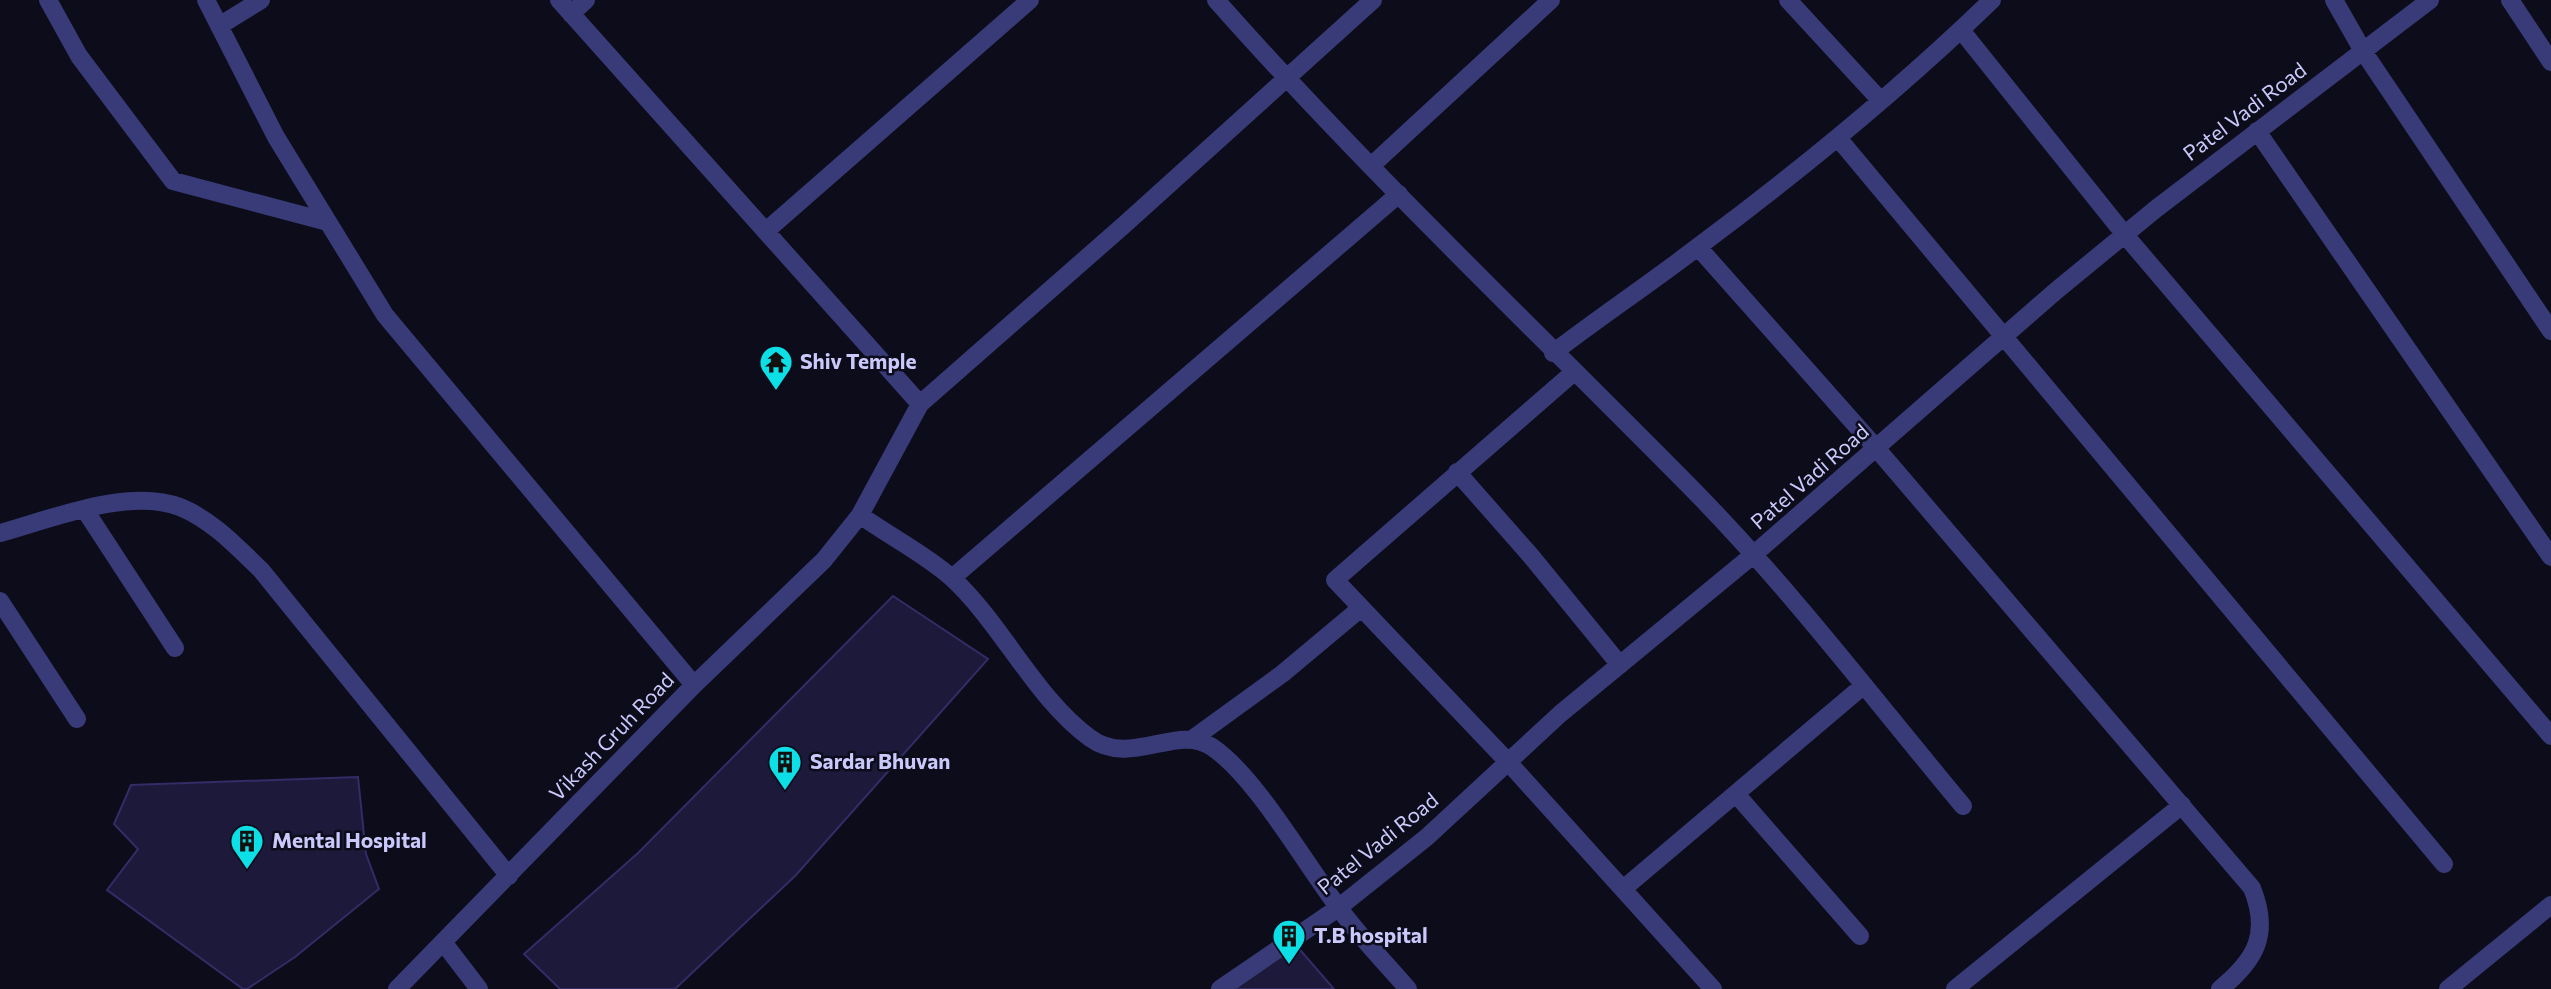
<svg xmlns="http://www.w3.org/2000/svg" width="2551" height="989" font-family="Commissioner,sans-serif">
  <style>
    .building { fill: #1d193b; stroke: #332c66; stroke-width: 2 }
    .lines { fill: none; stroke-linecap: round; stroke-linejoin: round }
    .minor { stroke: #393b78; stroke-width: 18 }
    .labels { text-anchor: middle; stroke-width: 5; stroke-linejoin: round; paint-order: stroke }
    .street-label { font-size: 21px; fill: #cbc9fc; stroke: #0d0c1b }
    .poi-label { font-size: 21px; font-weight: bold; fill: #cbc9fc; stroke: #0d0c1b; text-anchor: start }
  </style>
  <rect width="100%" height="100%" fill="#0d0c1b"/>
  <!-- building -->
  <path class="building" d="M893,596L988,659L796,875L675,989H560L524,954L638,853Z
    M358,777L366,854L379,889L295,957L247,989H243L107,890L138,849L114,824L131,785Z
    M1294,943L1334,989H1235Z"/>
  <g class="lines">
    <!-- minor -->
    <path class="minor" d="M48,0L79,56L173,181L328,222
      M206,0L276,137L385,315L694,685
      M559,0L920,404
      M1216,0C1370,174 1539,333 1702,499C1795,595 1877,703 1963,806
      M1788,0L1881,101
      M2334,0L2363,51L2551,331
      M2510,0L2551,62
      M571,14L586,0
      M219,26L261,0
      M1961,30L2125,235L2551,736
      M2257,131L2551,557
      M1838,138L2444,864
      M1371,166L1551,0
      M766,231L1030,0
      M1698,247L1877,449L2252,888C2270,933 2257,959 2220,989
      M1553,353C1601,316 1651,283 1699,246C1801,170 1900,89 1992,0
      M1574,372L1335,580L1509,763L1713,989
      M1457,472L1531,556L1620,665
      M85,510L175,648
      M860,515C889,536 925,554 952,578C1001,623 1036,699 1090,738C1131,768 1177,723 1212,747C1255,776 1303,860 1336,904C1357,934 1384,961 1408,989
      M0,533C51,519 129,487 180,507C212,520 237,547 261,570L509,876
      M952,578L1399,194
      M0,601L77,719
      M1191,740L1282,674L1361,608
      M1736,794L1860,936
      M1623,889L1863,686
      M443,942L479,989
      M397,989L694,685L824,560L860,515L920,404L1124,225L1373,0
      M1220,989L1338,908L1427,837L1560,714L1753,555L2057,290L2157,208L2430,0
      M1955,989L2182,805
      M2448,989L2551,905"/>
  </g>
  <!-- icons -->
  <defs>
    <symbol id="temple-pin" viewBox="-11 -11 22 30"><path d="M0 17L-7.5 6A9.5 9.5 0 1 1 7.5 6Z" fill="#0cdfe5" stroke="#0d0c1b"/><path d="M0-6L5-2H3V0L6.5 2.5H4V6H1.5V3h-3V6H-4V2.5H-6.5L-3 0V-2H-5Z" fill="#111"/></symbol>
    <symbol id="building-pin" viewBox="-11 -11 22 30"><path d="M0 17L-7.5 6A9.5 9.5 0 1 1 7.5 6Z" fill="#0cdfe5" stroke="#0d0c1b"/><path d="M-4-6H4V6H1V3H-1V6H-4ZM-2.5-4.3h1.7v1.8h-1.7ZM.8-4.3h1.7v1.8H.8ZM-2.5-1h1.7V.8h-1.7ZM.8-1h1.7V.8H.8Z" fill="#111"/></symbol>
  </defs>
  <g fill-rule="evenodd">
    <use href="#temple-pin" x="757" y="343" width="38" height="52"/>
    <use href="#building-pin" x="766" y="743" width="38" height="52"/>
    <use href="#building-pin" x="228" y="822" width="38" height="52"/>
    <use href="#building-pin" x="1270" y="917" width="38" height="52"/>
  </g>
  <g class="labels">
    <!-- street labels -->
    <g class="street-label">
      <text transform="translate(2245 112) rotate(-37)" y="7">Patel Vadi Road</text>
      <text transform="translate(1810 477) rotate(-41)" y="7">Patel Vadi Road</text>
      <text transform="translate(612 737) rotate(-46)" y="7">Vikash Gruh Road</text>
      <text transform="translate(1378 844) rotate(-39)" y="7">Patel Vadi Road</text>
    </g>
    <!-- poi labels -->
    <g class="poi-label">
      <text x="800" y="369">Shiv Temple</text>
      <text x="810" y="769">Sardar Bhuvan</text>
      <text x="272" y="848">Mental Hospital</text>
      <text x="1314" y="943">T.B hospital</text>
    </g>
  </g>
</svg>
